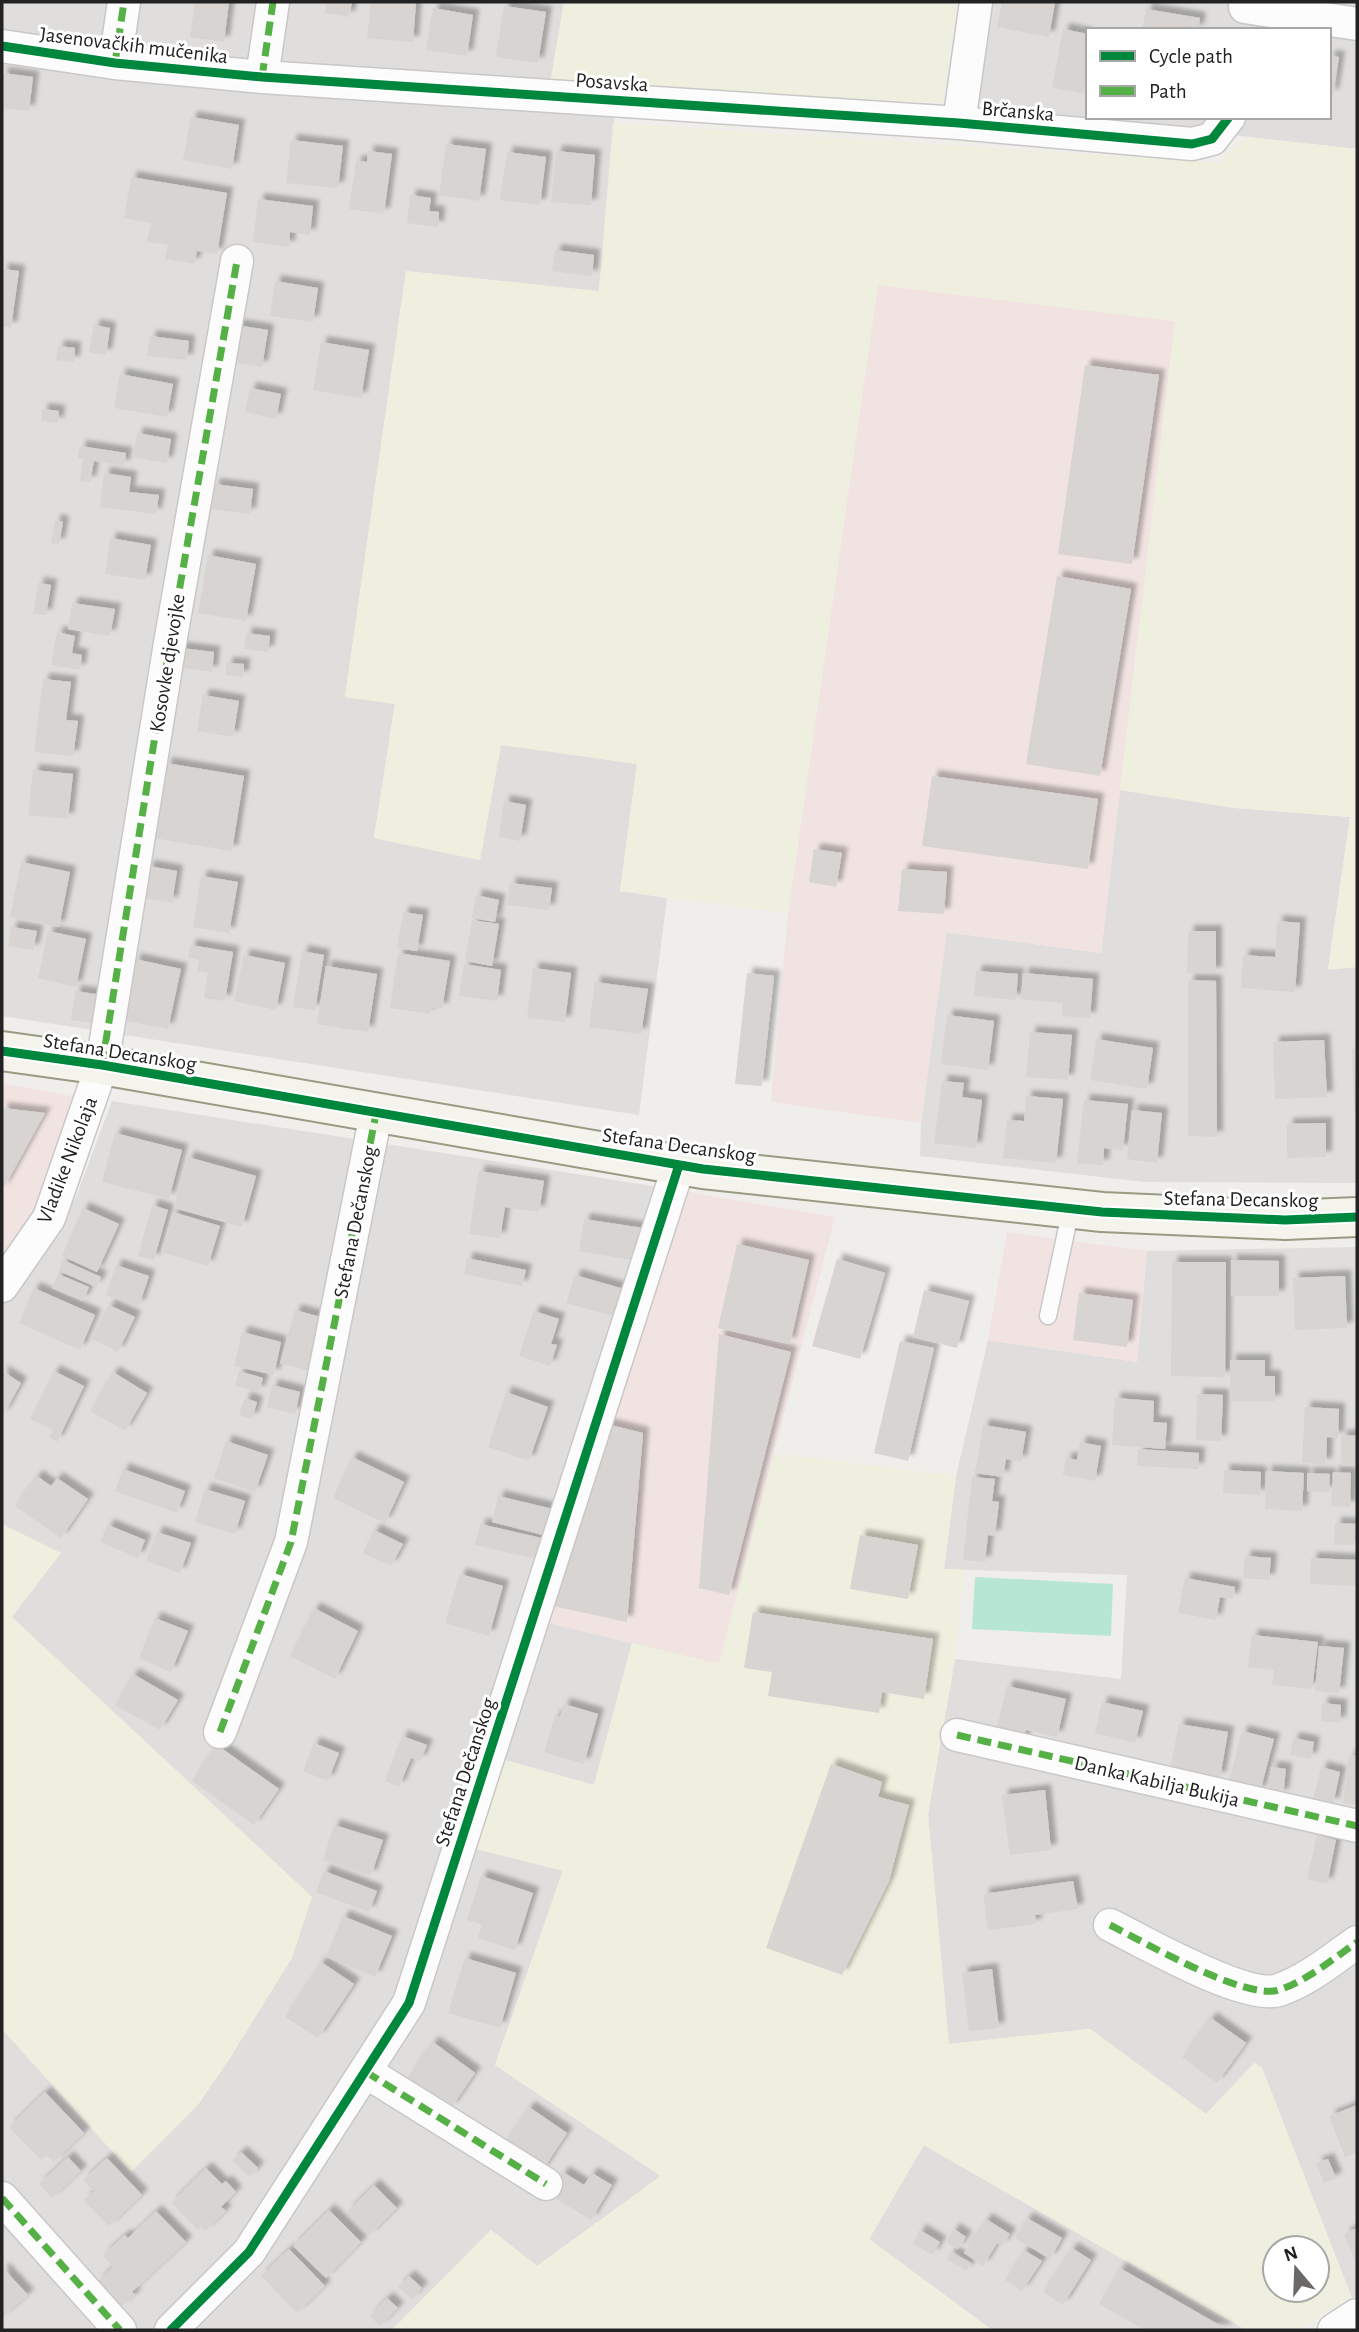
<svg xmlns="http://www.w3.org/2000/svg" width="1359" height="2332" font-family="'Alegreya Sans',sans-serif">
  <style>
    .residential { fill: #dfdedc; fill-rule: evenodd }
    .commercial { fill: #f1e3e1 }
    .farmland { fill: #efefdf; fill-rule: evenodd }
    .pitch { fill: #b7e6d2 }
    .building { fill: #d7d4d2; filter: url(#shadow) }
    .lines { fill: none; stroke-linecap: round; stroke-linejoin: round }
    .lane-casing { stroke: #c9c8c7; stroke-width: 19 }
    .street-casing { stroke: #c9c8c7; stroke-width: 35 }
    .secondary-casing { stroke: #999a82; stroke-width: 42 }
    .lane { stroke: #fdfcfc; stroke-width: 16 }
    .street { stroke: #fdfcfc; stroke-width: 32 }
    .secondary { stroke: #f4f4ed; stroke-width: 38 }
    .quiet { stroke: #55b145; stroke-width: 7; stroke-dasharray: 14 7; stroke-linecap: butt }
    .cycleway-casing { stroke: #fff; stroke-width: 13 }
    .cycleway { stroke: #00873e; stroke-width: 9 }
    .labels { text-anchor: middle; stroke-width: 6; stroke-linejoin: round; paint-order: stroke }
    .street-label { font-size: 21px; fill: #222; stroke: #fff }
  </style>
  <defs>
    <filter id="shadow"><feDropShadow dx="6" dy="-6" stdDeviation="2" flood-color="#0004"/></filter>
  </defs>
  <rect width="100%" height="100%" fill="#f0eeeb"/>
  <!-- residential -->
  <path class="residential" d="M2,2H564L551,83L617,87L599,292L406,271L345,697L395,703L374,838L480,860L501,744L637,764L620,891L667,898L639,1115L2,1016Z
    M991,2H1357V149L983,107L976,95ZM1088,30H1329V117H1088Z
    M1120,790L1235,808L1350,817L1328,969L1357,967V1183L1144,1182L920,1156L921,1123L946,932L1101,953Z
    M112,1101L665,1188L524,1617L632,1643L594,1785L498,1758L473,1848L563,1870L495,2065L661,2176L537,2266L491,2230L392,2330H2V2029L130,2171L312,1897L11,1617L4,1526L2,1529V1303L58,1227L76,1197Z
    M1357,1247V2296L1352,2298L1262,2068L1255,2063L1206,2114L1090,2029L948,2044L928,1814L955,1659L1121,1679L1127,1575L944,1569L956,1476L988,1340L1137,1362L1147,1251Z
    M924,2145L1246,2330H992L869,2239Z"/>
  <!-- commercial -->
  <path class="commercial" d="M878,285L1175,321L1101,953L947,932L921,1123L771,1102L788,913Z
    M2,1083L82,1098L36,1213L2,1266Z
    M665,1188L835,1217L719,1664L523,1617Z
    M1007,1232L1147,1251L1137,1362L988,1340Z"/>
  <!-- farmland -->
  <path class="farmland" d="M564,2H957L942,103L550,83Z
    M613,123L1219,163L1246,137L1357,149V967L1328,970L1350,817L1235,808L1120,790L1175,321L878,285L788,913L620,891L637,764L501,745L480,860L374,838L395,704L345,697L406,271L599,291Z
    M774,1453L956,1476L944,1569L964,1570L955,1659L928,1814L949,2044L1090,2029L1206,2114L1254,2063L1262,2068L1352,2298L1333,2307L1299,2330H1246L924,2145L869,2239L992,2330H392L491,2230L537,2266L661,2176L495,2065L563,1871L472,1848L498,1758L594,1785L632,1643L719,1664ZM1275,2248H1317V2290H1275Z
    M4,1525L61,1553L12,1617L312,1897L292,1958L230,2058L198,2105L131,2172L2,2029V1529Z"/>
  <!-- pitch -->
  <path class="pitch" d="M975,1577L1113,1584L1111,1636L972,1629Z"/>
  <!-- building -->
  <path class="building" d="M195,2H229L224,42L190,37Z
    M327,2H352L349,17L325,13Z
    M371,2H416L413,42L367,38Z
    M1002,2H1055L1049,37L997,27Z
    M504,6L546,12L538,63L496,57Z
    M433,8L473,15L467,56L426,50Z
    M1146,9L1200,18L1198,30H1142Z
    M1063,29L1088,34V94L1052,88Z
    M1329,56L1339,57L1333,95H1329Z
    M2,73L33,77L29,111L2,108Z
    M191,117L239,125L232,169L183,160Z
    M291,140L343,146L338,188L286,183Z
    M446,144L486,149L479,201L439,195Z
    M368,151L392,154L384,214L349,209L356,161L367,162Z
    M556,151L595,155L591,205L551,202Z
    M507,152L546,157L540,205L500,200Z
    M131,177L227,193L217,254L197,251L194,264L165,259L168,245L147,242L151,223L124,218Z
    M410,195L431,198L429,211L439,212L438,227L407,223Z
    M258,199L313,206L310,235L290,232L289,247L253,242Z
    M555,250L594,255L592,276L552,271Z
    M2,269L19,271L11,328L2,326Z
    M275,281L318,288L313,322L270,316Z
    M94,325L110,328L106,355L89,352Z
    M236,325L268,330L262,367L230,362Z
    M150,336L189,341L187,360L147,356Z
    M321,342L369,350L361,398L313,390Z
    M58,346L75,348L74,362L56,360Z
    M1085,365L1159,375L1132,564L1058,554Z
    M120,374L173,384L167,417L114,408Z
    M250,388L281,394L276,419L245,412Z
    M42,409L59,411L58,423L41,421Z
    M137,433L171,439L167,463L133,457Z
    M80,446L126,453L124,466L94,461L90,482L80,481L83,459L78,458Z
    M104,473L131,477L129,492L159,495L156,514L100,507Z
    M214,484L253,489L250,514L211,509Z
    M55,520L63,522L59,544L51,543Z
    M110,538L151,545L145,580L105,574Z
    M208,555L256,564L246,621L198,613Z
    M1057,576L1131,589L1100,776L1026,764Z
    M38,583L51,585L46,615L33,614Z
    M72,603L115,609L110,636L68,629Z
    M57,632L75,636L72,653L82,655L80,670L51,665Z
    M246,633L270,636L268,652L244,649Z
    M173,647L214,652L212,672L170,666Z
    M227,663L244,664L243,677L225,675Z
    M43,679L71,682L66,720L78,721L73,756L34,752Z
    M203,695L239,701L233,737L197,731Z
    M166,763L244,776L232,851L154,838Z
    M33,770L73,774L68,819L28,815Z
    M932,776L1098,799L1088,869L922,846Z
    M504,801L526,805L520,841L499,837Z
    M814,849L842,853L836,887L809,882Z
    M21,862L70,872L59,927L10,917Z
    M148,866L177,871L172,903L143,898Z
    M902,869L947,872L944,914L898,911Z
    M201,876L238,882L229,933L193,927Z
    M510,883L552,888L549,910L507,905Z
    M476,895L499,900L495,922L472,918Z
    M403,912L423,915L417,951L397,948Z
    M472,920L499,924L492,966L465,961Z
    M1277,921L1300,923L1295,992L1241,988L1243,955L1275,957Z
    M11,927L37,931L33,950L8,946Z
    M48,931L86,939L76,987L38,978Z
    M1188,931H1216V973H1187Z
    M190,945L233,952L225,1001L204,998L208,972L197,971L199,960L188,958Z
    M302,951L324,955L315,1010L293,1007Z
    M398,953L450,961L442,1009L431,1007L430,1014L390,1008Z
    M244,955L285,963L276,1010L234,1001Z
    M135,959L181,969L168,1029L122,1020Z
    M464,964L501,970L497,1001L459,996Z
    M326,966L377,974L368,1032L317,1024Z
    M533,968L571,973L565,1022L527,1018Z
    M976,971L1018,974L1016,1000L974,996Z
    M747,973L774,976L762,1086L735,1084Z
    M1023,973L1093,979L1090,1018L1062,1016L1063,1003L1021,999Z
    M1188,980L1216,981L1217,1137L1188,1136Z
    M595,982L648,989L641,1034L589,1027Z
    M75,991L102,995L99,1024L71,1020Z
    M947,1015L994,1021L988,1070L941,1064Z
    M1030,1032L1072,1035L1068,1080L1026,1077Z
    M1096,1039L1153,1048L1147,1089L1090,1080Z
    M1324,1040L1327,1097L1275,1099L1273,1042Z
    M1352,1049H1357V1111H1354Z
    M942,1081L964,1083L962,1097L982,1100L976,1148L934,1143Z
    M1026,1096L1063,1099L1056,1163L1003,1158L1007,1120L1024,1121Z
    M1084,1100L1128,1104L1123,1150L1104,1148L1103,1165L1077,1163Z
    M2,1108L45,1113L2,1191Z
    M1132,1110L1162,1113L1157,1163L1127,1159Z
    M1326,1123V1157L1287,1158V1124Z
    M115,1133L182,1150L169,1199L102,1182Z
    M188,1157L256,1176L242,1227L174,1208Z
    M479,1171L544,1181L539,1212L505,1207L500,1238L469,1234Z
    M152,1205L168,1210L154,1260L138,1256Z
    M83,1208L119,1224L97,1272L62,1256Z
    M173,1212L220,1226L208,1266L161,1252Z
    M584,1219L643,1228L638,1261L579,1251Z
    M737,1244L809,1260L790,1344L718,1328Z
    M467,1258L526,1270L522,1286L464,1274Z
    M837,1259L885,1273L860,1359L812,1346Z
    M63,1260L101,1277L96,1287L59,1271Z
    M1231,1260L1279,1261V1296H1231Z
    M1172,1262H1226L1225,1377L1171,1376Z
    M116,1265L149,1276L139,1306L106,1295Z
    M58,1274L89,1287L83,1301L52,1288Z
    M575,1275L624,1289L616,1317L566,1303Z
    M1345,1276L1347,1328L1295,1330L1293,1278Z
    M34,1288L95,1315L80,1350L19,1323Z
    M924,1290L969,1301L957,1348L913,1337Z
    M1079,1293L1133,1300L1127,1347L1073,1340Z
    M109,1305L135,1317L118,1352L92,1339Z
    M295,1310L328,1319L314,1372L280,1363Z
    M534,1311L559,1319L551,1344L557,1345L550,1366L519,1356Z
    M242,1332L281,1342L274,1375L234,1366Z
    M719,1334L791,1352L729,1595L699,1588Z
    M900,1341L934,1348L908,1461L874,1453Z
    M1230,1360H1265V1376H1275V1401H1230Z
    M2,1371L21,1383L2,1417Z
    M54,1371L84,1386L57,1442L49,1437L53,1430L30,1419Z
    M239,1371L263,1378L259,1392L235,1386Z
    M113,1372L147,1393L125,1431L90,1411Z
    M272,1385L300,1392L295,1414L267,1407Z
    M506,1392L548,1407L529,1461L488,1447Z
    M1197,1394L1223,1395L1221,1441L1196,1440Z
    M245,1398L257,1402L252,1419L239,1415Z
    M1115,1398L1154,1401L1153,1422L1167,1423L1165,1449L1112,1445Z
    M1305,1407L1339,1409L1338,1438L1327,1437L1326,1464L1302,1463Z
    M606,1424L643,1433L627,1622L553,1606Z
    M983,1425L1026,1432L1021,1462L1006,1459L1003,1477L975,1473Z
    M1357,1435V1466H1341V1436Z
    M226,1441L268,1455L255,1492L214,1478Z
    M1080,1442L1101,1446L1095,1481L1063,1475L1066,1458L1077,1460Z
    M1138,1449L1199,1453L1198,1469L1137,1466Z
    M352,1457L404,1482L385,1523L333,1498Z
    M123,1469L185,1491L177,1513L115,1491Z
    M1224,1470L1261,1472L1260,1495L1223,1493Z
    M1266,1471L1304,1473L1302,1511L1265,1509Z
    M1333,1472L1351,1473L1350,1507L1331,1506Z
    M1307,1473L1330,1474L1329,1492L1307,1491Z
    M37,1476L51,1486L57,1478L88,1499L61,1538L15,1506Z
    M972,1477L995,1479L992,1501L999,1502L995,1536L988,1535L985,1562L963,1560Z
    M205,1489L245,1501L235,1534L195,1522Z
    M498,1496L553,1509L547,1536L492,1522Z
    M1335,1523L1357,1524L1354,1545H1334Z
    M480,1524L546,1539L541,1560L475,1545Z
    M108,1525L145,1540L138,1558L100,1542Z
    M374,1530L403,1544L391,1566L363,1553Z
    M157,1532L191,1543L180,1573L146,1561Z
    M860,1535L918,1545L908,1599L850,1589Z
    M1245,1556L1271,1558L1269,1580L1243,1578Z
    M1311,1558L1357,1560V1586L1310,1584Z
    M460,1574L503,1586L489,1636L445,1623Z
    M1185,1578L1235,1587L1233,1599L1220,1597L1216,1620L1178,1613Z
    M314,1608L358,1631L335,1679L290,1656Z
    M753,1612L933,1639L924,1699L882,1692L879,1713L768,1696L772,1672L744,1668Z
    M155,1618L188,1631L171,1672L139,1658Z
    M1252,1635L1318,1642L1312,1689L1272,1685L1274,1670L1248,1667Z
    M1319,1646L1344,1648L1339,1693L1315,1691Z
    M133,1674L178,1700L160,1730L115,1705Z
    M1007,1686L1066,1699L1057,1737L1026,1730L1023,1743L995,1736Z
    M1102,1702L1143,1711L1135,1743L1095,1733Z
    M1322,1703L1341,1705L1340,1723L1321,1721Z
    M564,1704L598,1714L584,1764L544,1752L555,1716L560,1717Z
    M1179,1724L1228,1732L1220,1778L1170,1769Z
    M1242,1731L1274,1739L1260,1792L1228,1784Z
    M402,1736L427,1745L420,1761L411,1758L399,1787L385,1781Z
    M1293,1738L1314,1742L1311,1759L1290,1755Z
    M314,1743L339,1753L328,1781L303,1771Z
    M217,1745L279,1789L254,1825L192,1781Z
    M1349,1755L1357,1756V1805L1343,1803Z
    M831,1764L882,1782L878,1797L909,1805L889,1881L842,1975L766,1948Z
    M1271,1767L1286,1769L1283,1795L1268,1793Z
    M1321,1767L1340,1772L1333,1804L1313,1800Z
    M1045,1790L1051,1850L1010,1855L1002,1795Z
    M334,1825L383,1840L371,1876L323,1860Z
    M1317,1835L1336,1840L1327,1884L1307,1879Z
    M324,1871L377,1891L369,1912L316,1892Z
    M481,1876L533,1893L515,1950L478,1938L482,1924L467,1920Z
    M1073,1881L1078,1909L1035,1915L1036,1924L988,1930L983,1894Z
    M343,1916L392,1936L375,1977L326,1957Z
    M465,1958L516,1973L500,2028L448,2013Z
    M321,1962L354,1984L318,2038L285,2017Z
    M992,1969L999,2028L969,2031L962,1973Z
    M1211,2018L1246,2043L1217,2083L1182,2057Z
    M433,2042L475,2073L451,2108L408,2077Z
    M45,2092L84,2133L54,2162L47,2155L41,2160L9,2127Z
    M1357,2105V2152L1345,2157L1329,2116Z
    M529,2107L567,2133L542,2171L503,2145Z
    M241,2152L258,2168L250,2177L232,2161Z
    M68,2157L81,2171L52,2198L39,2184Z
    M107,2158L142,2195L109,2226L84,2200L94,2191L83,2180Z
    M1328,2159L1336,2178L1324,2183L1316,2163Z
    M206,2168L222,2184L226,2181L236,2192L221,2207L226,2211L205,2231L201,2227L198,2230L171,2203Z
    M563,2172L584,2185L592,2173L612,2185L591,2220L550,2195Z
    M374,2185L397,2208L370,2235L347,2212Z
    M329,2210L361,2242L326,2278L293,2246Z
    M156,2211L186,2242L132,2292L135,2295L122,2306L98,2281L113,2267L103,2255L125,2235L128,2238Z
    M1027,2218L1062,2238L1050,2259L1015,2238Z
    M986,2219L1010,2234L1002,2246L997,2243L983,2266L964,2253Z
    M1357,2228V2265L1344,2234Z
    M954,2229L966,2237L958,2249L946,2242Z
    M920,2230L940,2242L933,2255L913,2244Z
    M1072,2248L1091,2260L1063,2305L1043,2292Z
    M289,2249L325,2286L297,2313L261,2276Z
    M1024,2250L1042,2261L1022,2291L1005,2280Z
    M951,2252L971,2263L966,2271L947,2259Z
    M3,2268L28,2295L2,2318V2270Z
    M1120,2268L1228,2330H1145L1099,2304Z
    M409,2276L422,2288L412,2299L398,2287Z
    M387,2298L398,2308L380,2326L370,2316Z"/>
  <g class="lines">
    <defs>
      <path id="lane" d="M1048,1316L1071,1209"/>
      <path id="street" d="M1245,7L1357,24
        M2,46L115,63L262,77L959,123L1192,144L1212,139L1229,117
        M115,63L124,2
        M262,77L273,2
        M959,123L976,2
        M2,1286L49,1218L102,1065L170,643L237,261
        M220,1732L291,1542L376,1114
        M957,1735L1357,1826
        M1110,1925C1142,1941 1246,2001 1279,1990C1308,1980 1333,1959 1357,1942
        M366,2072L546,2184
        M2,2198L120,2330
        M171,2330L249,2252L409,2003L679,1165
        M1334,2330L1357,2315"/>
      <path id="secondary" d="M2,1051L102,1065L703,1169L1102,1212L1285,1220L1357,1217"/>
    </defs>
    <!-- lane casing -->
    <use href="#lane" class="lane-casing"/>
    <!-- street casing -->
    <use href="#street" class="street-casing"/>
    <!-- secondary casing -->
    <use href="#secondary" class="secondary-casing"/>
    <!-- lane -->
    <use href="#lane" class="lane"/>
    <!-- street -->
    <use href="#street" class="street"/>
    <!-- secondary -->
    <use href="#secondary" class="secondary"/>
    <!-- quiet -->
    <path class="quiet" d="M115,63L124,2
      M262,77L273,2
      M102,1065L170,643L237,261
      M220,1732L291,1542L376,1114
      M957,1735L1357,1826
      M1110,1925C1142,1941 1246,2001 1279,1990C1308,1980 1333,1959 1357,1942
      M366,2072L546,2184
      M2,2198L120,2330"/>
    <defs>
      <path id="cycleway" d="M2,46L115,63L262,77L959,123L1192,144L1212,139L1229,117
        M2,1051L102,1065L703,1169L1102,1212L1285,1220L1357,1217
        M171,2330L249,2252L409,2003L679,1165"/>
    </defs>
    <!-- cycleway casing -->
    <use href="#cycleway" class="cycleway-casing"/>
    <!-- cycleway -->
    <use href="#cycleway" class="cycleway"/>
  </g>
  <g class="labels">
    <!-- street labels -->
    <g class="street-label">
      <text transform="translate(134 45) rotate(7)" y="7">Jasenovačkih mučenika</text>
      <text transform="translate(612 82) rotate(4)" y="7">Posavska</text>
      <text transform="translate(1018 111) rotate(5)" y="7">Brčanska</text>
      <text transform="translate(167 663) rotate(-81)" y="7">Kosovke djevojke</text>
      <text transform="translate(120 1052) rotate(9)" y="7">Stefana Decanskog</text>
      <text transform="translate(679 1145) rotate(8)" y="7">Stefana Decanskog</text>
      <text transform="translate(67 1160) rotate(-69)" y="7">Vladike Nikolaja</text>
      <text transform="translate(1241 1199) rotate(1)" y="7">Stefana Decanskog</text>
      <text transform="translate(355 1222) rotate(-79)" y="7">Stefana Dečanskog</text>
      <text transform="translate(465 1772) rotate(-72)" y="7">Stefana Dečanskog</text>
      <text transform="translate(1157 1781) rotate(13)" y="7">Danka Kabilja Bukija</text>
    </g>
  </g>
  <!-- border -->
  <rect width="1359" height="2332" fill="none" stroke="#222222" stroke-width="7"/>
  <!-- legend -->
  <rect x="1086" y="28" width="245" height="91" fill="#ffffff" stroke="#a7a7a7" stroke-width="2"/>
  <rect x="1100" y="51" width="35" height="10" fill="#00873e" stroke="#a7a7a7" stroke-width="2"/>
  <text x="1149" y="63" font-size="21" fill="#222222">Cycle path</text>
  <rect x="1100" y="86" width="35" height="10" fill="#55b145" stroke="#a7a7a7" stroke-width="2"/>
  <text x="1149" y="98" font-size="21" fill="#222222">Path</text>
  <!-- north arrow -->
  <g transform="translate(1296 2269) rotate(341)"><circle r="33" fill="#ffffff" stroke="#a7a7a7" stroke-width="2"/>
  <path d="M0-5L12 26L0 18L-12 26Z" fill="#6a6968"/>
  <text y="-10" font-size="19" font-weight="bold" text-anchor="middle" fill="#222222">N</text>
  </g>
</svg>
